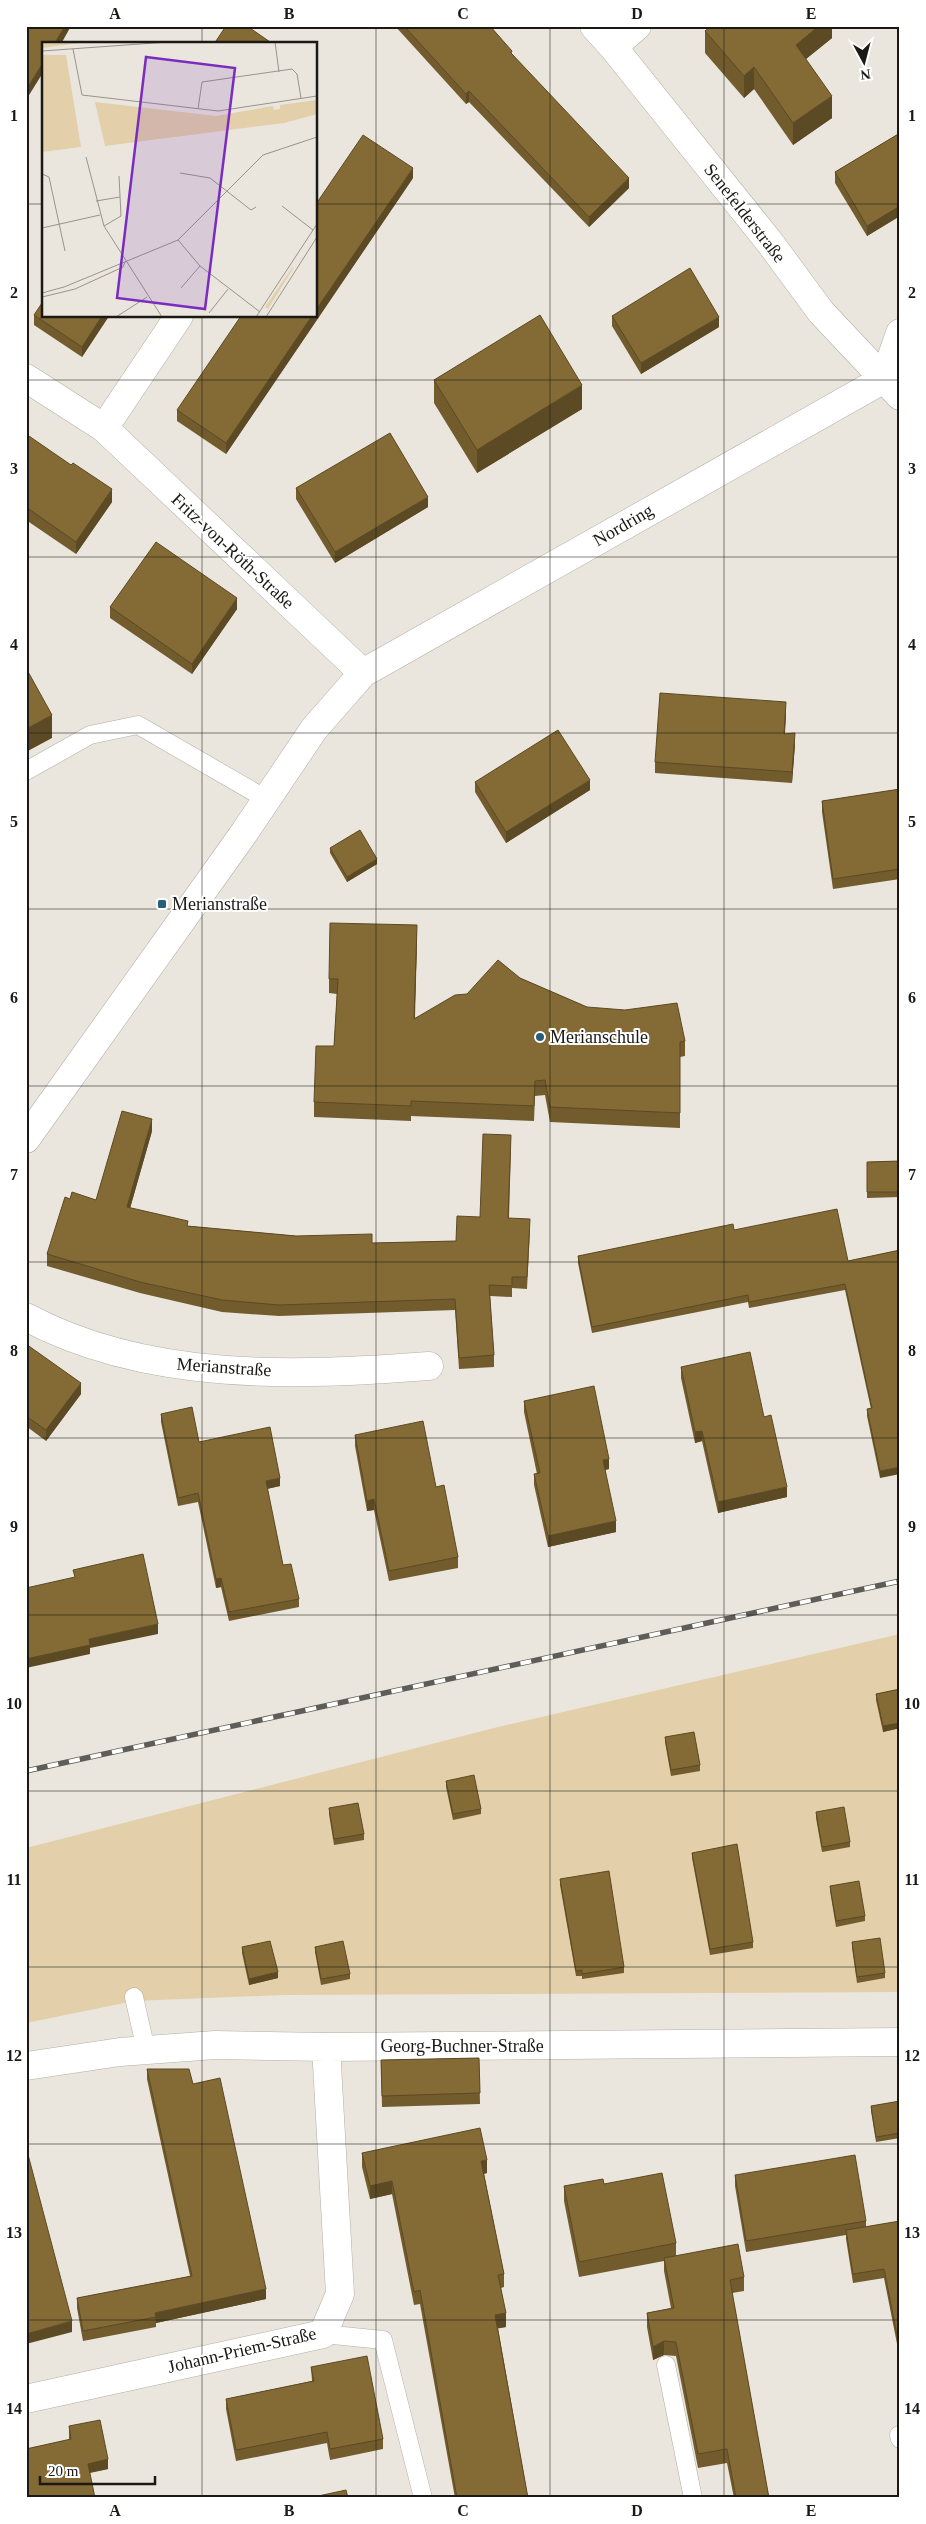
<svg xmlns="http://www.w3.org/2000/svg" width="926" height="2524" font-family="'Times New Roman',serif">
  <style>
    .green { fill: #e3cfa9 }
    .lines { fill: none; stroke-linecap: round; stroke-linejoin: round }
    .service-casing { stroke: #b3afa7; stroke-width: 19 }
    .minor-casing { stroke: #b3afa7; stroke-width: 29 }
    .service { stroke: #fff; stroke-width: 18 }
    .minor { stroke: #fff; stroke-width: 28 }
    .rail-casing { stroke: #605d58; stroke-width: 5.5 }
    .rail { stroke: #fff; stroke-width: 4; stroke-dasharray: 11; stroke-linecap: butt }
    .wall { fill: #725b2d }
    .shaded-wall { fill: #5c4a24 }
    .building { fill: #846a34; stroke: #5c4a24 }
    .grid { fill: none; stroke: #1b1916; stroke-width: 1; stroke-opacity: 0.55 }
    .poi-dot { fill: #295e7a; stroke: #fff; stroke-width: 2 }
    .labels { text-anchor: middle; stroke-width: 4; stroke-linejoin: round; paint-order: stroke }
    .street-label { font-size: 18px; fill: #1b1916; stroke: #fff }
    .poi-label { font-size: 18px; fill: #1b1916; stroke: #fff; text-anchor: start }
    .inset-road { fill: none; stroke: #97948d; stroke-width: 1 }
    .view { fill: #7b2cbf; fill-opacity: 0.15; stroke: #7b2cbf; stroke-width: 2.5 }
    .inset-edge { fill: none; stroke: #1b1916; stroke-width: 2.5 }
    .neatline { fill: none; stroke: #1b1916; stroke-width: 2 }
    .grid-label { font-size: 16px; text-anchor: middle; font-weight: bold; fill: #1b1916 }
  </style>
  <rect width="100%" height="100%" fill="#eae6dd"/>
  <!-- green -->
  <path class="green" d="M900,1634V1992L282,1995L134,2001L26,2023V1848L498,1727Z"/>
  <g class="lines">
    <defs>
      <path id="service" d="M26,771L90,735L138,725L266,799
        M134,1997L146,2050
        M323,2334L383,2340L423,2498
        M666,2365L693,2498
        M899,2435L900,2439"/>
      <path id="minor" d="M594,26L613,47L771,244L821,312L900,396
        M613,47L637,26
        M26,378L104,428L363,673
        M884,379L900,333
        M104,428L179,316
        M26,1139L244,833L314,729L363,673L884,379L900,376
        M26,1317C148,1382 295,1376 429,1366
        M26,2066L120,2052L215,2045L326,2047L900,2042
        M26,2399L323,2334L340,2294L326,2047"/>
    </defs>
    <!-- service casing -->
    <use href="#service" class="service-casing"/>
    <!-- minor casing -->
    <use href="#minor" class="minor-casing"/>
    <!-- service -->
    <use href="#service" class="service"/>
    <!-- minor -->
    <use href="#minor" class="minor"/>
    <defs>
      <path id="rail" d="M26,1771L900,1581"/>
    </defs>
    <!-- rail casing -->
    <use href="#rail" class="rail-casing"/>
    <!-- rail -->
    <use href="#rail" class="rail"/>
  </g>
  <!-- wall -->
  <path class="wall" d="M395,26H490L512,54L629,188L589,227L469,102L466,104Z
    M832,26V38L806,59L832,118L793,145L754,89L744,98L705,53V31Z
    M900,133V216L867,236L835,183V172Z
    M413,178L226,454L177,421V410Z
    M34,315L44,316H109L82,357L34,325Z
    M612,316L719,327L641,374L612,326Z
    M434,380L582,409L477,473L434,403Z
    M26,434L112,502L76,554L26,520Z
    M296,488L428,507L335,563L296,499Z
    M110,607L237,609L192,674L110,618Z
    M786,713L785,734L795,744L792,783L655,773V762Z
    M475,782L590,790L506,843L475,792Z
    M900,789V879L833,889L822,812V801Z
    M330,848L377,864L347,882L330,853Z
    M417,940L415,1018L467,994L520,978L587,1007L685,1041V1056L680,1057V1128L550,1122L545,1095L535,1096L534,1121L411,1116V1121L314,1117V1102L334,1046L337,994L329,993V979Z
    M152,1131L130,1208L188,1226L372,1243L456,1241L480,1217L511,1146L509,1218L530,1230L527,1289L512,1288V1297L490,1296L494,1355V1367L459,1369L455,1310L279,1316L222,1312L140,1293L47,1266V1254L70,1199L96,1200Z
    M900,1161V1197L867,1198V1162Z
    M734,1230L848,1261L900,1250L880,1478L867,1416V1409H871L845,1290L749,1308L748,1302L592,1333L578,1263V1256Z
    M26,1344L81,1394L46,1441L26,1426Z
    M681,1367L787,1497L718,1513L702,1441L695,1443L681,1378Z
    M524,1401L609,1469L605,1470L616,1532L548,1547L534,1485V1474H537L524,1412Z
    M161,1414L199,1442L280,1486L267,1489L283,1565L299,1599V1607L229,1621L221,1587L216,1588L198,1502L178,1506L161,1422Z
    M355,1435L436,1487L458,1557V1568L389,1581L374,1510L367,1511L355,1446Z
    M900,1689V1728L883,1732L876,1700V1694Z
    M665,1737L700,1765V1771L671,1776L665,1742Z
    M446,1781L481,1809V1814L453,1820L446,1787Z
    M329,1808L364,1834V1840L334,1845L329,1814Z
    M816,1812L850,1842V1847L822,1852L816,1818Z
    M692,1853L753,1942V1948L710,1955L692,1858Z
    M560,1879L624,1967V1973L582,1979V1976H576L560,1885Z
    M830,1886L865,1916V1921L836,1927L830,1891Z
    M852,1942L885,1973V1978L857,1983L852,1948Z
    M242,1947L278,1978L249,1985L242,1953Z
    M315,1947L350,1974V1979L321,1985L315,1952Z
    M479,2058L480,2104L382,2107L381,2060Z
    M147,2069L193,2084L266,2299L156,2323V2327L83,2341L77,2308V2298L190,2276L147,2079Z
    M900,2101V2138L876,2142L871,2111V2106Z
    M362,2153L487,2173L484,2174L504,2274V2287L501,2288L506,2327L498,2328L528,2498H455L420,2304L414,2305L392,2194L370,2199L362,2167Z
    M735,2175L866,2221V2227L900,2221V2359L884,2278L853,2283L846,2239V2235L746,2252L735,2186Z
    M604,2184L676,2243V2256L744,2277V2291L732,2293L769,2498H734L727,2463L698,2468L676,2356L664,2355L653,2360L647,2327V2313L671,2308L664,2271V2261L579,2277L564,2201V2186Z
    M311,2367L383,2439V2449L330,2460L327,2443L236,2461L226,2409V2399L312,2381Z
    M69,2426L108,2469L90,2473L95,2498H27L26,2493V2449L69,2440Z"/>
  <!-- shaded-wall -->
  <path class="shaded-wall" d="M65,26H71L61,44H54Z
    M819,26H832V38L796,67V45Z
    M44,61V71L26,100V90Z
    M754,67V89L744,98V76Z
    M469,91V102L466,104V94Z
    M832,96V118L793,145V123Z
    M413,168V178L226,454V443L312,316H316V310Z
    M629,178V188L589,227V217Z
    M900,206V216L867,236V226Z
    M102,316H109L82,357V347Z
    M719,317V327L641,374V363Z
    M582,385V409L477,473V450Z
    M112,489V502L76,554V542Z
    M428,497V507L335,563V552Z
    M237,598V609L192,674V664Z
    M786,702V713L784,744V734Z
    M52,715V738L26,752V729Z
    M795,733V744L792,783V772Z
    M590,780V790L506,843V832Z
    M377,859V864L347,882V877Z
    M417,925V940L414,1034V1019Z
    M152,1119V1131L127,1219V1207Z
    M81,1383V1394L46,1441V1430Z
    M702,1431V1441L695,1443V1432Z
    M609,1459V1469L603,1470V1460Z
    M900,1467V1474L880,1478V1471Z
    M280,1478V1486L266,1489V1481Z
    M787,1487V1497L718,1513V1502Z
    M374,1499V1510L367,1511V1501Z
    M616,1521V1532L548,1547V1536Z
    M221,1578V1587L216,1588V1579Z
    M158,1624V1634L90,1648V1654L26,1668V1659L89,1639Z
    M900,1723V1728L883,1732V1726Z
    M278,1972V1978L249,1985V1979Z
    M487,2160V2173L481,2174V2161Z
    M392,2181V2194L370,2199V2186Z
    M266,2289V2299L156,2323L155,2313Z
    M506,2313V2327L495,2329V2315Z
    M72,2321V2332L26,2344V2334Z
    M664,2341V2355L653,2360V2347Z
    M108,2459V2469L88,2473V2464Z"/>
  <!-- building -->
  <path class="building" d="M26,26H65L54,44H44V61L26,90Z
    M226,26H247L273,44H214Z
    M404,26H490L512,51L511,53L629,178L589,217L469,91L466,94Z
    M711,26H819L796,45L832,96L793,123L754,67L744,76L705,31Z
    M900,133V206L867,226L835,172Z
    M363,135L413,168L316,310V204Z
    M690,268L719,317L641,363L612,316Z
    M44,300V316H102L82,347L34,315Z
    M540,315L582,385L477,450L434,380Z
    M241,316H312L226,443L177,410Z
    M390,433L428,497L335,552L296,488Z
    M26,434L71,465L73,463L112,489L76,542L26,507Z
    M156,542L237,598L192,664L110,607Z
    M26,668L52,715L26,729Z
    M660,693L786,702L784,734L795,733L792,772L655,762Z
    M558,730L590,780L506,832L475,782Z
    M900,789V869L833,879L822,801Z
    M360,830L377,859L347,877L330,848Z
    M330,923L417,925L414,1019L455,995L467,994L498,960L520,978L587,1007L625,1010L677,1003L685,1041L680,1042V1113L550,1107L545,1080L535,1081L534,1106L411,1101V1106L314,1102L316,1046H334L338,979H329Z
    M122,1111L152,1119L127,1207L188,1221L187,1226L296,1236L372,1234V1243L456,1241L457,1216L480,1217L483,1134L511,1135L508,1218L530,1219L527,1277H512V1286L489,1285L494,1355L459,1358L455,1299L279,1305L222,1300L140,1282L47,1254L65,1197L70,1199L72,1192L96,1200Z
    M900,1161V1192H867V1162Z
    M837,1209L848,1261L900,1250V1467L880,1471L867,1409L872,1408L845,1284L749,1302L748,1295L592,1327L578,1256L733,1224L734,1230Z
    M26,1344L81,1383L46,1430L26,1416Z
    M750,1352L764,1417L771,1415L787,1487L718,1502L702,1431L695,1432L681,1367Z
    M594,1386L609,1459L603,1460L616,1521L548,1536L534,1474L540,1473L524,1401Z
    M192,1407L199,1442L270,1427L280,1478L266,1481L283,1565L291,1564L299,1599L229,1612L221,1578L216,1579L198,1493L178,1498L161,1414Z
    M423,1421L436,1487L444,1485L458,1557L389,1571L374,1499L367,1501L355,1435Z
    M143,1554L158,1624L89,1639L90,1645L26,1659V1588L75,1577L73,1570Z
    M900,1689V1723L883,1726L876,1694Z
    M694,1732L700,1765L671,1770L665,1737Z
    M474,1775L481,1809L453,1814L446,1781Z
    M358,1803L364,1834L334,1839L329,1808Z
    M844,1807L850,1842L822,1847L816,1812Z
    M737,1844L753,1942L710,1949L692,1853Z
    M609,1871L624,1967L582,1974V1970L576,1971L560,1879Z
    M859,1881L865,1916L836,1921L830,1886Z
    M880,1938L885,1973L857,1977L852,1942Z
    M270,1941L278,1972L249,1979L242,1947Z
    M343,1941L350,1974L321,1979L315,1947Z
    M479,2058L480,2093L382,2096L381,2060Z
    M147,2069H189L193,2084L220,2078L266,2289L155,2313L156,2317L83,2331L77,2298L192,2276Z
    M900,2101V2133L876,2137L871,2106Z
    M480,2128L487,2160L481,2161L504,2274L498,2275L506,2313L495,2315L528,2498H457L420,2290L414,2292L392,2181L370,2186L362,2153Z
    M26,2147L72,2321L26,2334Z
    M855,2155L866,2221L746,2241L735,2175Z
    M662,2173L676,2243L579,2262L564,2186L603,2179L604,2184Z
    M900,2221V2350L884,2269L853,2274L846,2230Z
    M738,2244L744,2277L730,2280L769,2498H736L727,2449L698,2454L676,2342L664,2341L653,2347L647,2313L674,2308L664,2258Z
    M367,2356L383,2439L330,2449L327,2432L236,2450L226,2399L314,2381L311,2367Z
    M100,2420L108,2459L88,2464L95,2498H29L26,2483V2449L71,2439L69,2426Z
    M346,2490L348,2498H309Z"/>
  <!-- grid -->
  <path class="grid" d="M202,26V44M376,26V2498M550,26V2498M724,26V2498M26,204H44M316,204H900M202,316V2498M26,380H900M26,557H900M26,733H900M26,909H900M26,1086H900M26,1262H900M26,1438H900M26,1615H900M26,1791H900M26,1967H900M26,2144H900M26,2320H900"/>
  <!-- markers -->
  <g class="poi-dot">
    <rect x="157" y="899" width="10" height="10" rx="2.5"/>
    <circle cx="540" cy="1037" r="5"/>
  </g>
  <g class="labels">
    <!-- street labels -->
    <g class="street-label">
      <text transform="translate(745 213) rotate(52)" y="6">Senefelderstraße</text>
      <text transform="translate(623 525) rotate(-30)" y="6">Nordring</text>
      <text transform="translate(233 551) rotate(43)" y="6">Fritz-von-Röth-Straße</text>
      <text transform="translate(224 1367) rotate(4)" y="6">Merianstraße</text>
      <text x="462" y="2052">Georg-Buchner-Straße</text>
      <text transform="translate(242 2350) rotate(-13)" y="6">Johann-Priem-Straße</text>
    </g>
    <!-- poi labels -->
    <g class="poi-label">
      <text x="172" y="910">Merianstraße</text>
      <text x="550" y="1043">Merianschule</text>
    </g>
  </g>
  <!-- overview -->
  <g transform="translate(42 42)">
    <rect width="275" height="275" fill="#eae6dd"/>
    <path d="M0,0H45L0,6ZM0,13H24L39,105L0,110ZM275,58V72L242,81L63,104L53,60L174,74L231,64L232,68L238,67V63ZM252,225L226,267L223,265L250,226Z" fill="#e3cfa9"/>
    <path class="inset-road" d="M233,0L237,30M31,7L40,53L176,69L275,54M0,9L126,0M156,67L160,40L250,27L255,32L259,56M44,115L62,184L120,275M138,131L168,136L209,168L214,165M0,132L7,135L23,209M54,159L78,155M240,164L271,188M62,184L79,174L77,134M0,186L58,173M136,198L158,224L218,270M139,246L158,224M0,251L22,245L136,198L221,113L275,95M0,255L33,247L81,225L83,220M167,271L186,247M74,275L105,255M214,275L275,182M224,275L275,195"/>
    <path class="view" d="M104,15L193,26L163,267L75,256Z"/>
    <rect width="275" height="275" class="inset-edge"/>
  </g>
  <!-- border -->
  <rect width="926" height="2524" fill="none" stroke="#ffffff" stroke-width="55"/>
  <!-- north arrow -->
  <g transform="translate(864 62) rotate(173)" stroke="#ffffff" stroke-width="4" paint-order="stroke">
  <path d="M0-4L9 19L0 12L-9 19Z" fill="#1b1916"/>
  <text y="-8" font-size="14" font-weight="bold" text-anchor="middle" fill="#1b1916">N</text>
  </g>
  <!-- scale -->
  <path d="M40 2476v8h115v-8" fill="none" stroke="#1b1916" stroke-width="2.5"/>
  <text x="48" y="2476" font-size="15" fill="#1b1916" stroke="#ffffff" stroke-width="4" paint-order="stroke">20 m</text>
  <rect x="28" y="28" width="870" height="2468" class="neatline"/>
  <g class="grid-label">
    <text x="115" y="19">A</text>
    <text x="289" y="19">B</text>
    <text x="463" y="19">C</text>
    <text x="637" y="19">D</text>
    <text x="811" y="19">E</text>
    <text x="14" y="121">1</text>
    <text x="912" y="121">1</text>
    <text x="14" y="298">2</text>
    <text x="912" y="298">2</text>
    <text x="14" y="474">3</text>
    <text x="912" y="474">3</text>
    <text x="14" y="650">4</text>
    <text x="912" y="650">4</text>
    <text x="14" y="827">5</text>
    <text x="912" y="827">5</text>
    <text x="14" y="1003">6</text>
    <text x="912" y="1003">6</text>
    <text x="14" y="1180">7</text>
    <text x="912" y="1180">7</text>
    <text x="14" y="1356">8</text>
    <text x="912" y="1356">8</text>
    <text x="14" y="1532">9</text>
    <text x="912" y="1532">9</text>
    <text x="14" y="1709">10</text>
    <text x="912" y="1709">10</text>
    <text x="14" y="1885">11</text>
    <text x="912" y="1885">11</text>
    <text x="14" y="2061">12</text>
    <text x="912" y="2061">12</text>
    <text x="14" y="2238">13</text>
    <text x="912" y="2238">13</text>
    <text x="14" y="2414">14</text>
    <text x="912" y="2414">14</text>
    <text x="115" y="2516">A</text>
    <text x="289" y="2516">B</text>
    <text x="463" y="2516">C</text>
    <text x="637" y="2516">D</text>
    <text x="811" y="2516">E</text>
  </g>
</svg>
